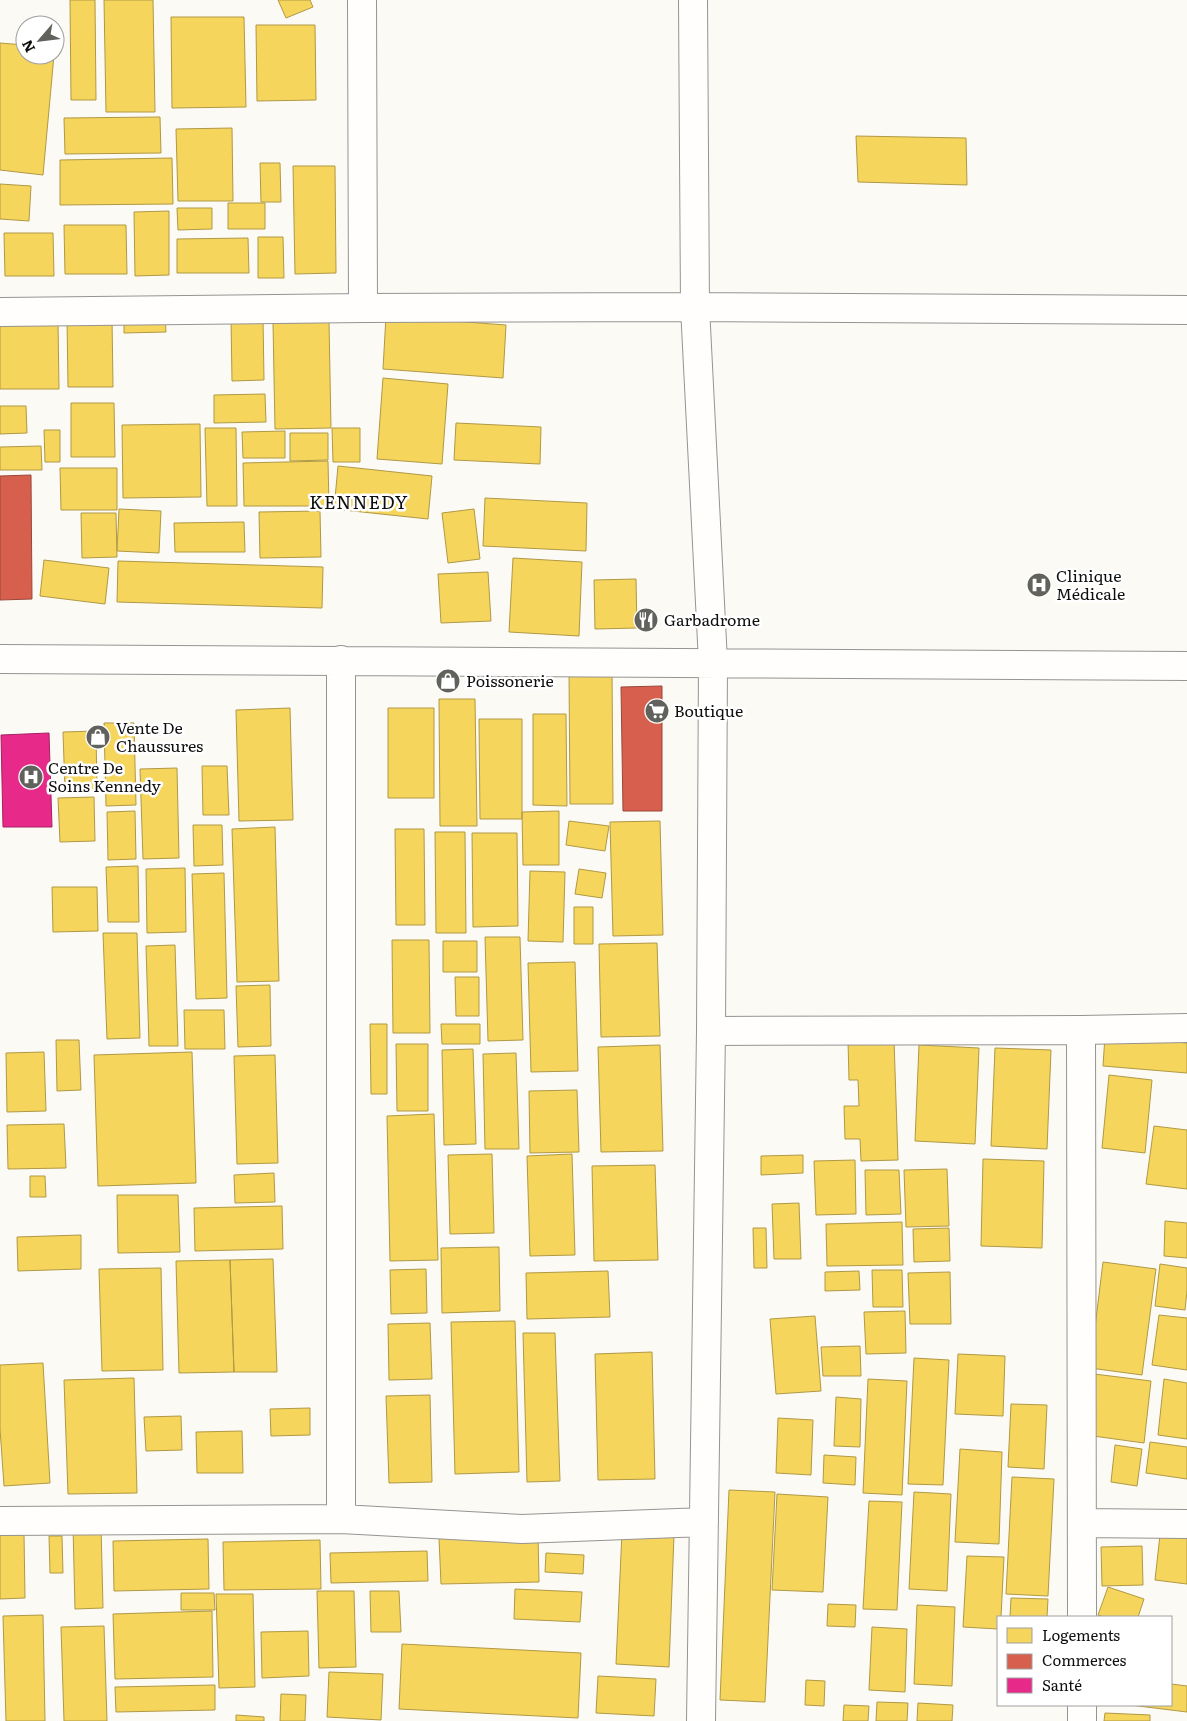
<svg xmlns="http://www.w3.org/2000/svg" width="1187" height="1721" font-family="Literata,serif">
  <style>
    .homes { fill: #f6d55c; stroke: #b09945 }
    .shops { fill: #d6604d; stroke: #9a473a }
    .health { fill: #e7298a; stroke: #a62165 }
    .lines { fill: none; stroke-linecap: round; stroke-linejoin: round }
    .minor-casing { stroke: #959492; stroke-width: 30 }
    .minor { stroke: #fffefd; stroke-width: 28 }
    .labels { text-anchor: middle; stroke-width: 5; stroke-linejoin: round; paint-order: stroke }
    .poi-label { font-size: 16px; fill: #0e0e0e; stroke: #fff; text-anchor: start }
    .neighbourhood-label { font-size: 18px; letter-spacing: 1px; fill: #0e0e0e; stroke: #fff }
  </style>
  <rect width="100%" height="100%" fill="#fcfaf4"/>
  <!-- homes -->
  <path class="homes" d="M70,0H95L96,100H71Z
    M104,0H153L155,112H106Z
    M278,0H310L313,7L286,18Z
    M171,17H244L246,107L172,108Z
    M256,25H315L316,100L257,101Z
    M0,43L25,45V55H54L43,175L0,170Z
    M160,117L161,153L65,154L64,118Z
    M232,128L233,201H178L176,129Z
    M856,136L966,138L967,185L858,182Z
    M172,158L173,204L60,205V160Z
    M260,163H280L281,202H261Z
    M293,166H335L336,273L295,274Z
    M0,184L31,186L29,221L0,219Z
    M228,203H265V229H228Z
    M177,208H212V229L178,230Z
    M169,211V275L135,276L134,212Z
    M64,225H126L127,274H65Z
    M4,233H53L54,276H5Z
    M258,237H283L284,278H258Z
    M248,238L249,273H177V239Z
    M165,315L166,332L124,333V316Z
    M386,316L506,325L503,378L383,369Z
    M112,318L113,387H68L67,319Z
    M231,318H263L264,380L232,381Z
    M0,322H58L59,389H0Z
    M329,322L331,428L275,429L273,323Z
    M383,378L448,384L442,464L377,459Z
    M265,394L266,422L214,423V395Z
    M71,403H114L115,457H71Z
    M0,406H26L27,433L0,434Z
    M456,423L541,427L540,464L454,460Z
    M200,424L201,497L123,498L122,425Z
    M205,428H236L237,506H207Z
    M332,428H360V462H333Z
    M44,430H60V462H45Z
    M285,431V458H243L242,432Z
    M290,433H328V460L290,461Z
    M41,446L42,470H0V447Z
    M328,461L329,506H244L243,463Z
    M338,466L432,476L428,519L334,509Z
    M60,468H117V510H61Z
    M485,498L587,503L586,551L483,546Z
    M119,509L161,511L159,553L117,551Z
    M474,509L480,559L448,563L442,513Z
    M320,511L321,557L260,558L259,512Z
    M81,513H116L117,557L82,558Z
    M244,522L245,552H175L174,523Z
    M513,558L582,562L579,636L509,632Z
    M44,560L109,568L105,604L40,596Z
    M118,561L323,567L322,608L117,602Z
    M488,572L491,621L441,623L438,574Z
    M636,579L637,628L595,629L594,580Z
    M569,671H612L613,804H570Z
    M439,699H475L477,826H440Z
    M290,708L293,820L239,821L236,710Z
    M388,708H434V798H388Z
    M533,714H566L567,806L533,805Z
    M479,719H522V819H480Z
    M104,723H134L136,805L106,806Z
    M96,731L97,790H65L63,732Z
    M202,766H227L229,815H203Z
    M177,768L179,858L143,859L140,769Z
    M94,797L95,841L60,842L58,798Z
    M135,811L136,859L108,860L107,812Z
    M559,811V865H523L522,812Z
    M569,821L609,826L605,851L566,845Z
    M660,821L663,935L613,936L610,822Z
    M193,825H222L223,865L194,866Z
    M275,827L279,981L237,982L232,829Z
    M395,829H424L425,925H396Z
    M435,832H465L466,933H436Z
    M472,833H517L518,926L473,927Z
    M138,866L139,922H108L106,867Z
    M185,868L186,932L147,933L146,869Z
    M579,869L606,873L602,898L575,894Z
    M530,871L565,872L563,942L528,941Z
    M224,873L227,998L196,999L192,874Z
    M52,887H97L98,931L53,932Z
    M574,907H593V944H574Z
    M103,933H137L140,1038L107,1039Z
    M485,937H520L523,1040L488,1041Z
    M392,940H429L430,1033H393Z
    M443,941H477V972H443Z
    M657,943L660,1036L601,1037L599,944Z
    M175,945L178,1046H149L146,946Z
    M575,962L578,1071L531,1072L528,963Z
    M455,977H479V1016H456Z
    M270,985L271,1046L238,1047L236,986Z
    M184,1010H224L225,1049H185Z
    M370,1024H387V1094H371Z
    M441,1024H480V1044H442Z
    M1105,1036L1187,1043V1073L1103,1066Z
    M56,1040H79L81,1090L57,1091Z
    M894,1040L898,1160L861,1161L860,1139H845L844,1106H859L858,1080H849L848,1041Z
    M396,1044H428V1111H397Z
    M660,1045L663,1151L601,1152L598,1047Z
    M919,1045L979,1048L975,1144L915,1141Z
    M995,1048L1051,1050L1047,1149L991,1146Z
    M473,1049L476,1144L444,1145L442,1050Z
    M44,1052L46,1111L7,1112L6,1053Z
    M192,1052L196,1183L98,1186L94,1055Z
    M516,1053L519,1149H485L483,1054Z
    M275,1055L278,1163L237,1164L234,1056Z
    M1109,1075L1152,1080L1145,1153L1102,1148Z
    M577,1090L579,1152L530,1153L529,1091Z
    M434,1114L438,1260L390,1261L387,1116Z
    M64,1124L66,1168L8,1169L7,1125Z
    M1154,1126L1187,1130V1189L1146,1184Z
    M492,1154L494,1233L450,1234L448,1155Z
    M572,1154L575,1255L530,1256L527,1156Z
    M803,1155V1173L761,1175V1156Z
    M983,1159L1044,1161L1042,1248L981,1246Z
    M855,1160L856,1214L816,1215L814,1161Z
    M655,1165L658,1260L594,1261L592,1166Z
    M947,1169L949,1226L906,1227L904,1170Z
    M865,1170H899L901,1214L866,1215Z
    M274,1173L275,1202L235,1203L234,1175Z
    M30,1176H45L46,1197H30Z
    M117,1195H178L180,1252L118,1253Z
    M799,1203L801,1259H774L772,1204Z
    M282,1206L283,1249L195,1251L194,1208Z
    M1165,1221L1187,1223V1258L1164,1256Z
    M902,1222L903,1265L827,1266L826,1224Z
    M753,1228H766L767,1268H754Z
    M949,1228L950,1261L914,1262L913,1229Z
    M81,1235V1269L18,1271L17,1237Z
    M499,1247L500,1311L442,1313L441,1248Z
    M273,1259L277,1372H234L230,1260Z
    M230,1260L234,1372L179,1373L176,1261Z
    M1103,1262L1156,1269L1142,1375L1090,1368Z
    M1160,1264L1187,1268V1291L1185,1310L1155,1306Z
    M161,1268L163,1370L102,1371L99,1269Z
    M426,1269L427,1313L391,1314L390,1270Z
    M872,1270H902L903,1307H873Z
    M608,1271L610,1317L527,1319L526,1273Z
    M859,1271L860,1290L825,1291V1272Z
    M950,1272L951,1324H910L908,1273Z
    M905,1311L906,1353L866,1354L864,1312Z
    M1159,1315L1187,1318V1370L1152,1365Z
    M815,1316L821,1391L776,1394L770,1319Z
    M515,1321L519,1472L455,1474L451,1322Z
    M430,1323L432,1379L389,1380L388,1324Z
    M523,1333H555L560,1481L527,1482Z
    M860,1346L861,1376H823L821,1347Z
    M652,1352L655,1479L598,1480L595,1354Z
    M958,1354L1005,1356L1003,1416L955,1414Z
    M914,1358L949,1360L943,1485L908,1484Z
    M43,1363L50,1483L4,1486L0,1429V1365Z
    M1094,1374L1151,1381L1144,1443L1086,1435Z
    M134,1378L137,1493L68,1494L64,1380Z
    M868,1379L907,1381L902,1495L863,1493Z
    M1164,1379L1187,1383V1439L1158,1435Z
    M430,1395L432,1482L389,1483L386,1396Z
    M836,1397L861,1399L860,1447L834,1446Z
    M1011,1404L1047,1405L1044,1469L1008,1467Z
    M310,1408V1435L271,1436L270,1409Z
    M181,1416L182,1450L146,1451L144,1417Z
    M778,1418L813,1420L811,1475L776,1473Z
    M242,1431L243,1473H197L196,1432Z
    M1150,1442L1187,1447V1479L1146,1473Z
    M1115,1445L1142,1449L1137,1486L1111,1482Z
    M960,1449L1002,1452L999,1544L955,1542Z
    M824,1455L856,1457L855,1485L823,1483Z
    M1012,1477L1054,1479L1048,1596L1006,1594Z
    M729,1490L775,1492L765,1702L720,1700Z
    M914,1492L951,1494L947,1591L909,1589Z
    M777,1494L828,1497L823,1592L772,1590Z
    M869,1501L902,1502L897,1610L863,1609Z
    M73,1526H101L103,1608L75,1609Z
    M1161,1526L1187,1529V1584L1155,1580Z
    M622,1532L674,1535L669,1667L616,1664Z
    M0,1534H24L25,1598L0,1599Z
    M49,1536H62L63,1573H50Z
    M538,1536L539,1582L441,1584L439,1538Z
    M208,1539L209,1589L114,1591L113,1541Z
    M320,1540L321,1589L224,1590L223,1542Z
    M1142,1546L1143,1585L1102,1586L1101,1547Z
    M427,1551L428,1581L331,1583L330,1553Z
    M546,1553L584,1555L583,1574L545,1572Z
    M967,1556L1004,1557L1001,1617H998V1629L963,1627Z
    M1108,1587L1144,1599L1138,1617H1104L1098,1615Z
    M515,1589L582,1592L580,1622L514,1619Z
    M317,1591H354L356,1667L319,1668Z
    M370,1591H399L401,1632H371Z
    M181,1593H214L215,1610H181Z
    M216,1594H253L255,1687L219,1688Z
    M1011,1598L1048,1599L1047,1617H1010Z
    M828,1604L856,1605L855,1627L827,1626Z
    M917,1605L955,1607L952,1686L914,1684Z
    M212,1611L213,1677L115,1679L113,1614Z
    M43,1615L45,1721H6L3,1616Z
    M104,1626L107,1721H64L61,1627Z
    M872,1627L907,1629L905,1692L869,1690Z
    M308,1631L309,1676L262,1678L261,1632Z
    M402,1644L581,1653L578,1718L399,1709Z
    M329,1672L383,1674L381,1720L327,1717Z
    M598,1676L656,1679L654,1716L596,1713Z
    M806,1680L825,1681L824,1706L805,1705Z
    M1171,1684L1187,1686V1712L1130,1705H1171Z
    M215,1685V1710L116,1712L115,1687Z
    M281,1694L306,1695L305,1721H280Z
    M877,1702L908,1703L907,1721H876Z
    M918,1703L953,1705L952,1721H917Z
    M844,1705L869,1706L868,1721H843Z
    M1105,1713L1150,1715V1721H1104Z
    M236,1715L264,1717V1721H236Z"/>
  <!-- shops -->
  <path class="shops" d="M31,475L32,599L0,600V476Z
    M662,686V811H623L621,687Z"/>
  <!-- health -->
  <path class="health" d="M49,733L52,827H3L1,735Z"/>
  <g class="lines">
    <defs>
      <path id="minor" d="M362,0L363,308
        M693,0L695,307L713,662L711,1031L701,1721
        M0,312L363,308L695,307L1187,310
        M0,659L1187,666
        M1081,1030L1082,1617
        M711,1031L1081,1030L1187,1028
        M341,1519V660
        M0,1521L341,1519L522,1529L704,1522
        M1082,1523L1187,1524
        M1082,1705V1721"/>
    </defs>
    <!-- minor casing -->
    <use href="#minor" class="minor-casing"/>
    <!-- minor -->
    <use href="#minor" class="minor"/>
  </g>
  <!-- icons -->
  <defs>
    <symbol id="hospital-disc" viewBox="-11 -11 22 22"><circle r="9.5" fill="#61615e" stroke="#fff"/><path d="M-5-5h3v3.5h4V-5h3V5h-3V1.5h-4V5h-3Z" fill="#fff"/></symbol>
    <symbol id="restaurant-disc" viewBox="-11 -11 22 22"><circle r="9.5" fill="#61615e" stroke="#fff"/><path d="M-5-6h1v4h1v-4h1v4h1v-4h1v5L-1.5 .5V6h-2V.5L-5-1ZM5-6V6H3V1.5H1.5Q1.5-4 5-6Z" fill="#fff"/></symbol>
    <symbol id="shop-disc" viewBox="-11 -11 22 22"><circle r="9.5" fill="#61615e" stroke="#fff"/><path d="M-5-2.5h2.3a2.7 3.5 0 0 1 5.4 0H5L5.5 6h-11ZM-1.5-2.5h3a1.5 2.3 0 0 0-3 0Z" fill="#fff"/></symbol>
    <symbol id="supermarket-disc" viewBox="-11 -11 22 22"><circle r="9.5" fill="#61615e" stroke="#fff"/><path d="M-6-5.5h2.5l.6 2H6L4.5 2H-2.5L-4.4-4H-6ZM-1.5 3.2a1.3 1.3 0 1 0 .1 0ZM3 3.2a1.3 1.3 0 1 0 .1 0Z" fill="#fff"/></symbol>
  </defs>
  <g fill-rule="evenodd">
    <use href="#hospital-disc" x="1025" y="571" width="28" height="28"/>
    <use href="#restaurant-disc" x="632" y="606" width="28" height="28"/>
    <use href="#shop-disc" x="434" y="667" width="28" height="28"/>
    <use href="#supermarket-disc" x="643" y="697" width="28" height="28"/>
    <use href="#shop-disc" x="84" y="723" width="28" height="28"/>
    <use href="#hospital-disc" x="17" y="763" width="28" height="28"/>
  </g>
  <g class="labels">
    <!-- poi labels -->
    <g class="poi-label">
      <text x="1056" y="582">Clinique<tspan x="1056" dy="18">Médicale</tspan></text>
      <text x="664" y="626">Garbadrome</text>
      <text x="466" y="687">Poissonerie</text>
      <text x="674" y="717">Boutique</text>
      <text x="116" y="734">Vente De<tspan x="116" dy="18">Chaussures</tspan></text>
      <text x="48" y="774">Centre De<tspan x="48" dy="18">Soins Kennedy</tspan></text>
    </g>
    <!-- neighbourhood labels -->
    <g class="neighbourhood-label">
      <text x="359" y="509">KENNEDY</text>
    </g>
  </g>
  <!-- legend -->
  <rect x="997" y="1616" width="175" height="90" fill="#ffffff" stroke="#9f9f9f"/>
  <rect x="1007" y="1628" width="25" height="15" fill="#f6d55c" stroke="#9f9f9f"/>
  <text x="1042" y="1641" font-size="15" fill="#0e0e0e">Logements</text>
  <rect x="1007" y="1654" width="25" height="15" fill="#d6604d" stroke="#9f9f9f"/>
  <text x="1042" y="1666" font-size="15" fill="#0e0e0e">Commerces</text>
  <rect x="1007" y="1678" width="25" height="15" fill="#e7298a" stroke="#9f9f9f"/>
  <text x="1042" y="1691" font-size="15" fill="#0e0e0e">Santé</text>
  <!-- north arrow -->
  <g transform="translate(40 40) rotate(242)"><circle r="24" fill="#ffffff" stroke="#9f9f9f"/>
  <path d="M0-4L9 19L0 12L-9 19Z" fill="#61615e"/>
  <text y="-8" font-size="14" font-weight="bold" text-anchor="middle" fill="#0e0e0e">N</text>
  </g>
</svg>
